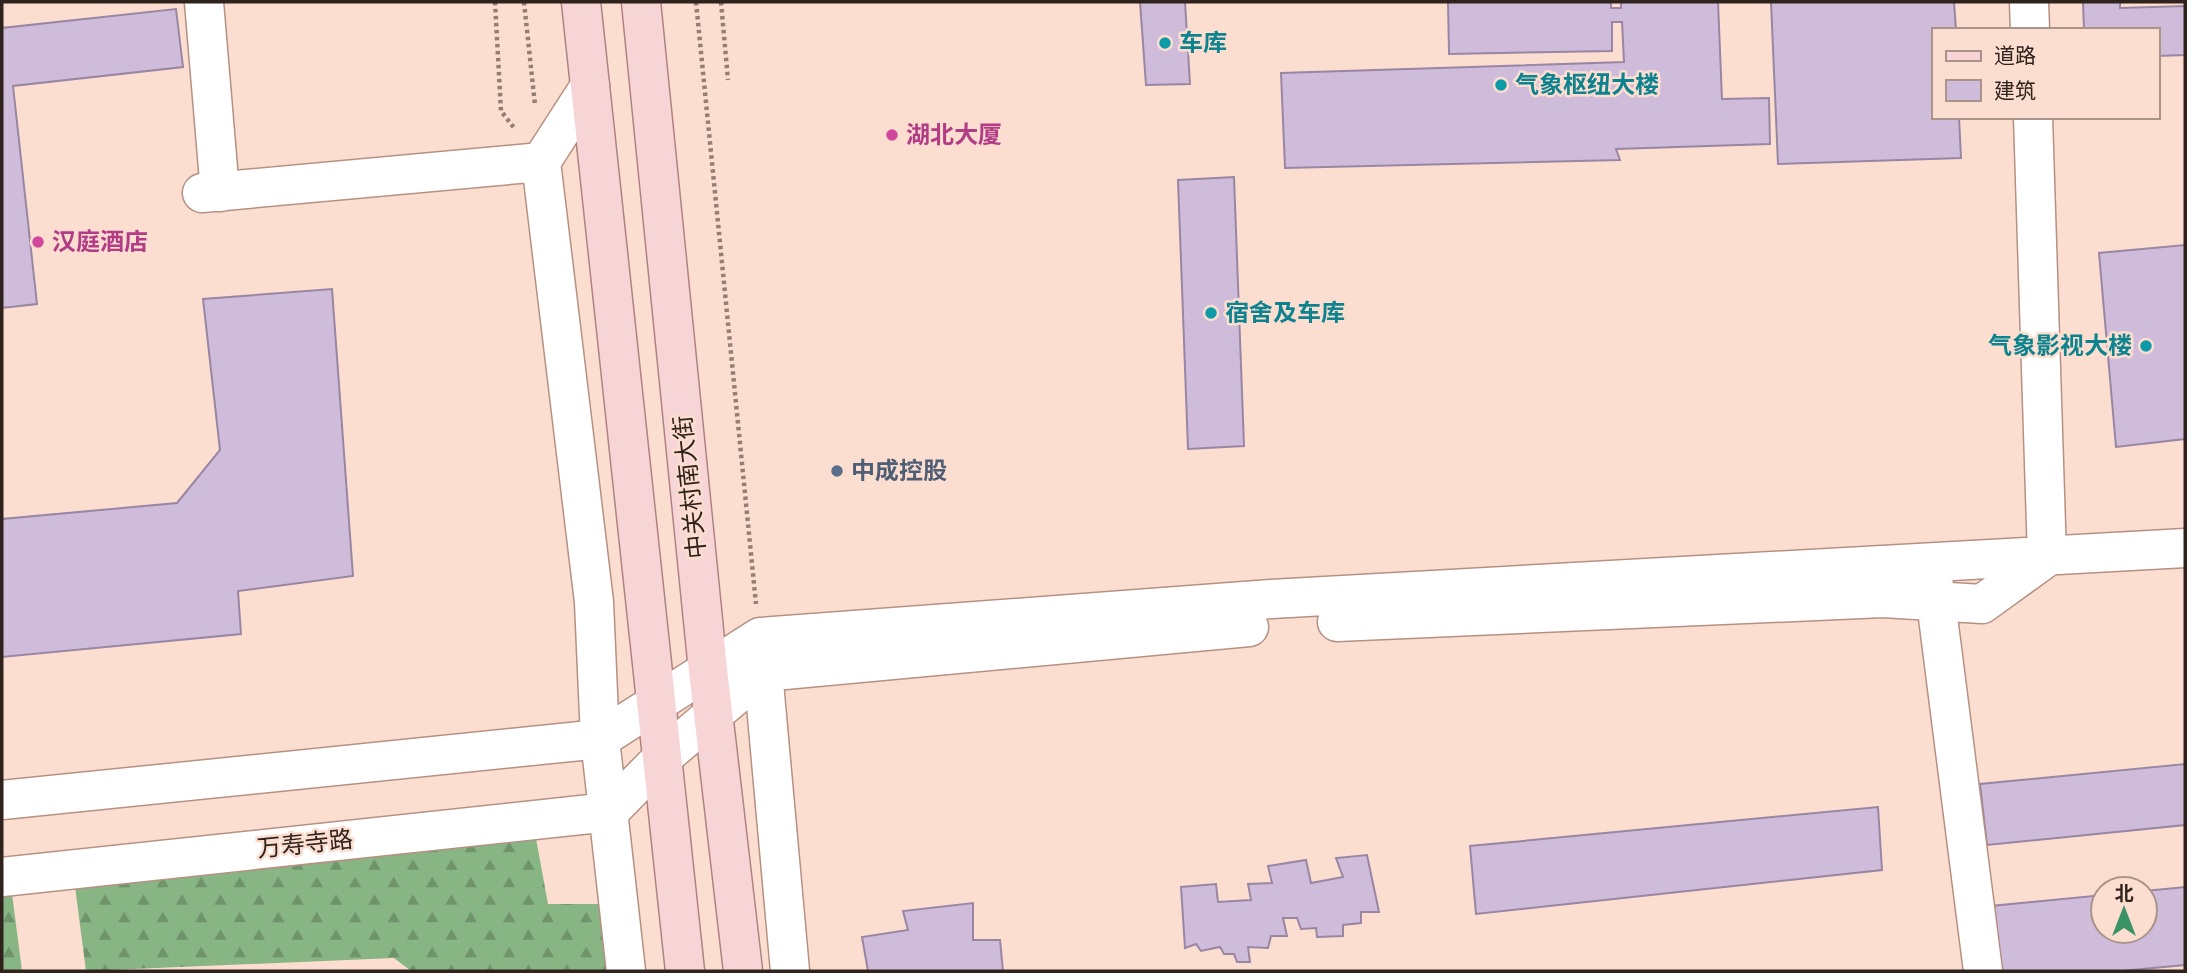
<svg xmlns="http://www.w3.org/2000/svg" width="2187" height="973" font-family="'Open Sans','Noto Sans SC',sans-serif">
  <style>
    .forest { fill: url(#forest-firs) }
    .building { fill: #cfbbda; stroke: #9986a3; stroke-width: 2 }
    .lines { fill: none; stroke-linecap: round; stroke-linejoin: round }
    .minor-casing { stroke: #b59183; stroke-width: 41 }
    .major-casing { stroke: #ae8382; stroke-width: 41 }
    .path { stroke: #957f75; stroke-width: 4.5; stroke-dasharray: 3.5 3.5; stroke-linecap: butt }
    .minor { stroke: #fff; stroke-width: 38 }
    .major { stroke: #f7d4d5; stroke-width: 38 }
    .culture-dot { fill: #0f9aa8; stroke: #fcded1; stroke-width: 2.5 }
    .hotel-dot { fill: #d1479c; stroke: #fcded1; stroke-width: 2.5 }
    .service-dot { fill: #5c6f8a; stroke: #fcded1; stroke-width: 2.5 }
    .labels { text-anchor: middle; stroke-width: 5; stroke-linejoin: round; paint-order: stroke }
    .culture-label { font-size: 24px; font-weight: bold; fill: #0d838f; stroke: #fcded1; text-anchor: start }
    .hotel-label { font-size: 24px; font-weight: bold; fill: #b23c85; stroke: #fcded1; text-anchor: start }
    .service-label { font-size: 24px; font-weight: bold; fill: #4e5e75; stroke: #fcded1; text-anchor: start }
    .street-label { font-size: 24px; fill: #30221c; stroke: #fcded1 }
  </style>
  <defs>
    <pattern id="forest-firs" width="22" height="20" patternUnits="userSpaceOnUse" patternTransform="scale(1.75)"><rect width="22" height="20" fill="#87b584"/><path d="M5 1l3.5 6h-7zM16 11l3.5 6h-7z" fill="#6f936b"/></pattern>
  </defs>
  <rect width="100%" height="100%" fill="#fcded1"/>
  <!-- forest -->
  <path class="forest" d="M535,833L548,904H606L614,971H411L394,958L86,971L74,879Z
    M11,886L22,971H2V887Z"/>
  <!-- building -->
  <path class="building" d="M1140,2H1185L1190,84L1146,85Z
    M1448,2H1611V8H1621V2H1718L1722,99L1769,98L1770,144L1616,149L1620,160L1285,168L1281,73L1624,62L1622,22H1612V51L1449,54Z
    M1771,2H1954L1956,30H1933V117H1959L1961,158L1778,164Z
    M2083,2H2120V8L2185,6V55L2157,56V30H2084Z
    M176,9L183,67L13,86L37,304L2,308V28Z
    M1234,177L1244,446L1188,449L1178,180Z
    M2185,245V439L2116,447L2099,253Z
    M332,289L353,576L238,591L241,634L2,657V519L177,503L220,450L203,299Z
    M2185,764V825L1987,845L1980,784Z
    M1878,807L1882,870L1476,914L1470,846Z
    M1367,855L1379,912H1361V923L1343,925V936L1317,937L1316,928L1301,929L1297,918H1283L1287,936H1271L1268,948L1248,947L1250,962H1237L1234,954H1224L1220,947L1201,951L1196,944L1185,948L1181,887L1216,884L1218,902L1251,900L1248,884L1272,883L1268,866L1306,860L1311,883L1343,877L1336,858Z
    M2185,887V965L2121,971H1997L1991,906L2103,895V931H2145V891Z
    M973,903V940H1000L1003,971H868L862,937L908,930L903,911Z"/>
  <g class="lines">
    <defs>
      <path id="minor" d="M204,2L220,192
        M2029,2L2030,30
        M590,86L541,162L594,602L600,739L626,971
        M2033,117L2047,557
        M202,193L541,162
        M1933,578L1983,971
        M1337,622L1883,598L1982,604L2047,557
        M763,672L790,971
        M2,800L600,739L760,637L1271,599L2185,548
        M2,877L609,812L662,758L763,672L1249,627"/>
      <path id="major" d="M581,2L685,971
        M641,2L708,670L743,971"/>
    </defs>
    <!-- minor casing -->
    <use href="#minor" class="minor-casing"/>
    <!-- major casing -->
    <use href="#major" class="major-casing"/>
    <!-- path -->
    <path class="path" d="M495,2L501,111L515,129
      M524,2L535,105
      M696,2L756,604
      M721,2L728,80"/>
    <!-- minor -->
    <use href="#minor" class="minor"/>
    <!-- major -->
    <use href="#major" class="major"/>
  </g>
  <!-- markers -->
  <g class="culture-dot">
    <circle cx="1165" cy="43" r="7"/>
    <circle cx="1501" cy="85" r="7"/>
    <circle cx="1211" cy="313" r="7"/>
    <circle cx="2146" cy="346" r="7"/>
  </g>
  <g class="hotel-dot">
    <circle cx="892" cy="135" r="7"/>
    <circle cx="38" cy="242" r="7"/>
  </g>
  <circle class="service-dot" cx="837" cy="471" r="7"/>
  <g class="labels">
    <!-- culture labels -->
    <g class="culture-label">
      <text x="1179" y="51">车库</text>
      <text x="1515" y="93">气象枢纽大楼</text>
      <text x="1225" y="321">宿舍及车库</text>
      <text x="2132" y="354" text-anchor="end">气象影视大楼</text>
    </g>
    <!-- hotel labels -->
    <g class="hotel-label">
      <text x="906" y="143">湖北大厦</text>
      <text x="52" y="250">汉庭酒店</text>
    </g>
    <!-- service labels -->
    <g class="service-label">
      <text x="851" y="479">中成控股</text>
    </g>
    <!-- street labels -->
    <g class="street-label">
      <text transform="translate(690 487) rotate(-96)" y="8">中关村南大街</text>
      <text transform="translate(305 844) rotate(-6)" y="8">万寿寺路</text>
    </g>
  </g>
  <!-- border -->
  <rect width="2187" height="973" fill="none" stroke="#30221c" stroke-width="7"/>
  <!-- legend -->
  <rect x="1932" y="28" width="228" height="91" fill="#fcded1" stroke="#aa9389" stroke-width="2"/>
  <rect x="1946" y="51" width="35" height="10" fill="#f7d4d5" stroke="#aa9389" stroke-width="2"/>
  <text x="1994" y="63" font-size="21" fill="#30221c">道路</text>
  <rect x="1946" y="80" width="35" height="21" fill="#cfbbda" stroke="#aa9389" stroke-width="2"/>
  <text x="1994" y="98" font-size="21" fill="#30221c">建筑</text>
  <!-- north arrow -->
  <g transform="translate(2124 910)"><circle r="33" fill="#fcded1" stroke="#aa9389" stroke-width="2"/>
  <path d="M0-5L12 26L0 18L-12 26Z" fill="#3a9267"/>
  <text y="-10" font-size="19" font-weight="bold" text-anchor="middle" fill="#30221c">北</text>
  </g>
</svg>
